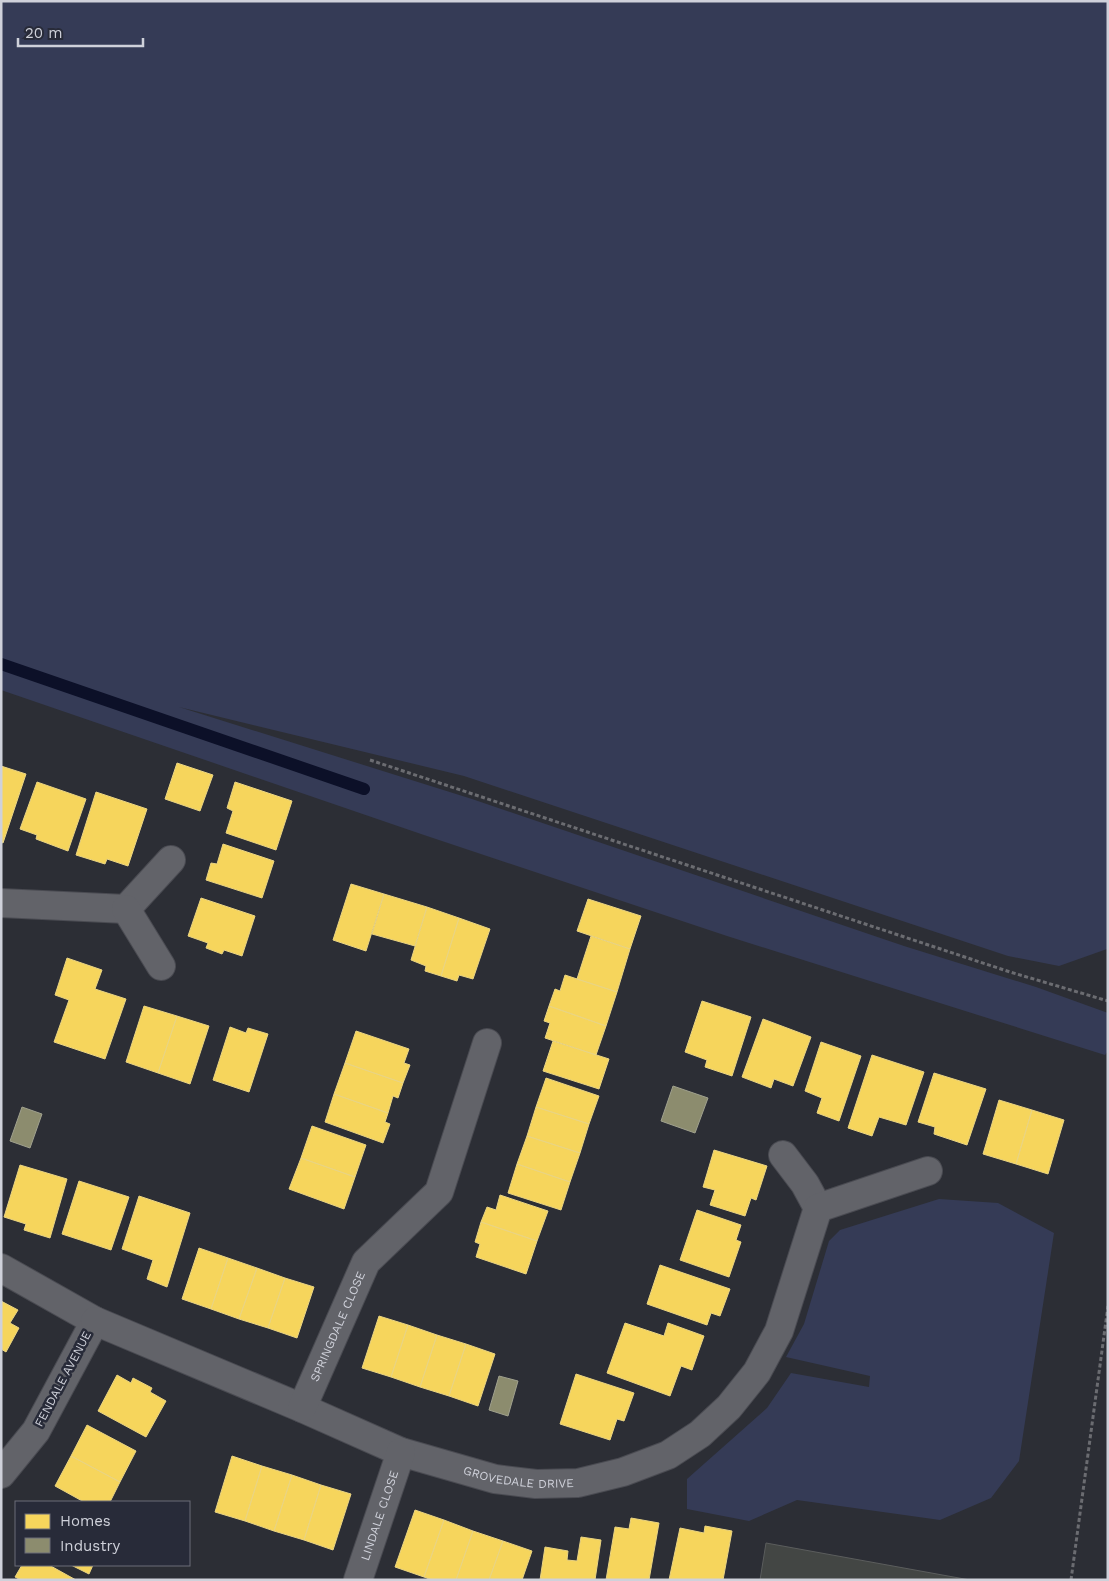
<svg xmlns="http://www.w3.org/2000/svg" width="1109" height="1581" font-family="'Work Sans',sans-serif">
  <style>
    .green { fill: #353b56 }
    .homes { fill: #f6d55c; stroke: #ead482 }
    .industry { fill: #8c8c6e; stroke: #a0a18e }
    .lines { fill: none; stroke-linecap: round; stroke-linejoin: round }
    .stream { stroke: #0c1028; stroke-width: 12 }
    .building { fill: #434644; stroke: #5b5d5d }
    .minor-casing { stroke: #4a4b52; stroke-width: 30 }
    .path { stroke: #6b6c71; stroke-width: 3; stroke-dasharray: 4 2.5; stroke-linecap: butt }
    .minor { stroke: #626369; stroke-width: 28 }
    .labels { text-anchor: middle; stroke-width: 5; stroke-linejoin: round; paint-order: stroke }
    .street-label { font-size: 12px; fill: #cfd1da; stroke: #282b39 }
  </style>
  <rect width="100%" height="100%" fill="#2c2e35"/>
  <!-- green -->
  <path class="green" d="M1,1H1108L1107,949L1059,966L1008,956L464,776L179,707L472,799L904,946L1036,987L1108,1013V1051L1105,1055L727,936L421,834L1,690Z
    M939,1199L998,1203L1054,1233L1019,1461L991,1498L940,1520L797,1500L749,1521L687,1509V1479L767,1408L791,1373L869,1387L870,1376L786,1357L804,1324L829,1241L840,1230Z"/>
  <!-- homes -->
  <path class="homes" d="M177,763L213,775L200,811L165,799Z
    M1,766L26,774L3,843L1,842Z
    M37,782L86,799L68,851L36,839L37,835L20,829Z
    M235,782L292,801L276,850L226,833L233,811L227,808Z
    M96,792L147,809L128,866L107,859L105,864L76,855Z
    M223,844L274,861L262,898L206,880L211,863L217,864Z
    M351,884L384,894L366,951L333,940Z
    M384,894L427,907L415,946L372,934Z
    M201,898L255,916L242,956L224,950L222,954L206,948L208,943L188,936Z
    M588,899L641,916L630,949L577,931Z
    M427,907L459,918L441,976L425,971L426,966L411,960Z
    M459,918L490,929L473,979L459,975L457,981L441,976Z
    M591,936L630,949L617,992L577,979Z
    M67,958L102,970L95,989L126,999L105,1059L54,1042L69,1000L55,995Z
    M565,975L617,992L606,1026L549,1006L555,989L560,991Z
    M702,1001L751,1017L732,1076L705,1067L707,1060L685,1052Z
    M144,1006L177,1016L158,1073L126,1062Z
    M549,1006L606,1026L596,1055L545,1038L550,1023L544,1021Z
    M177,1016L209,1026L190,1084L158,1073Z
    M763,1019L811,1037L793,1086L774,1079L771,1088L742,1077Z
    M230,1027L246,1033L248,1028L268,1034L249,1092L213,1080Z
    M356,1031L409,1049L404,1063L410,1065L403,1083L345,1063Z
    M553,1041L609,1059L599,1089L543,1071Z
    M821,1042L861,1056L839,1121L817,1113L822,1098L805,1091Z
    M872,1055L924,1072L906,1125L879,1117L872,1136L848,1128Z
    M345,1063L403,1083L398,1098L393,1096L388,1113L334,1094Z
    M934,1073L986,1089L967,1145L934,1134L935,1127L918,1122Z
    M546,1078L599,1096L589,1124L536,1107Z
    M334,1094L388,1113L385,1122L390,1124L383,1143L325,1122Z
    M999,1100L1032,1110L1016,1164L983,1154Z
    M536,1107L589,1124L580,1153L527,1136Z
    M1032,1110L1064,1120L1048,1174L1016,1164Z
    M312,1126L366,1145L355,1177L301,1158Z
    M527,1136L580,1153L570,1182L517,1164Z
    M714,1150L767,1166L756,1200L751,1198L745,1216L710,1205L715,1190L703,1187Z
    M301,1158L355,1177L344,1209L289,1189Z
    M517,1164L570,1182L561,1210L508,1193Z
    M20,1165L67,1179L50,1238L24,1230L26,1224L4,1217Z
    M79,1181L129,1197L111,1250L62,1234Z
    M500,1195L548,1211L537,1241L481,1222L487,1207L496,1210Z
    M139,1196L190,1213L167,1287L147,1279L153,1260L122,1249Z
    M697,1210L741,1225L736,1240L741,1242L729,1277L680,1260Z
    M481,1222L537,1241L526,1274L476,1257L480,1244L475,1242Z
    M199,1248L228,1258L211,1309L182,1299Z
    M228,1258L257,1268L239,1319L211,1309Z
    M660,1265L730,1289L720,1316L711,1313L707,1325L647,1304Z
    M257,1268L285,1278L268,1328L239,1319Z
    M285,1278L314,1287L297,1338L268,1328Z
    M1,1301L18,1310L10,1323L19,1328L6,1352L1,1349Z
    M379,1316L408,1325L391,1377L362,1368Z
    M625,1323L664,1336L668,1323L704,1336L692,1370L681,1366L670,1396L607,1373Z
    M408,1325L437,1335L420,1387L391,1377Z
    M437,1335L466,1344L449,1396L420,1387Z
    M466,1344L495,1354L478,1406L449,1396Z
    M576,1374L634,1393L624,1421L617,1419L610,1440L560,1424Z
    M117,1375L131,1383L133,1378L152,1388L150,1392L166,1401L146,1437L98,1411Z
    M87,1425L136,1451L120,1482L71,1456Z
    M71,1456L120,1482L110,1502H84L55,1486Z
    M232,1456L262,1466L245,1521L215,1512Z
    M262,1466L292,1475L274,1531L245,1521Z
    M292,1475L321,1485L304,1540L274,1531Z
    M321,1485L351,1494L333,1550L304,1540Z
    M415,1510L444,1520L424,1577L395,1567Z
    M631,1518L659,1523L649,1580H606L615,1527L629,1529Z
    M444,1520L473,1531L456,1580H432L424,1577Z
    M705,1526L732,1531L723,1580H669L680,1528L704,1533Z
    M473,1531L503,1541L489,1580H456Z
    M581,1537L601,1540L595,1580H540L545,1547L568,1551L567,1560L577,1561Z
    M503,1541L532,1551L522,1580H489Z
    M22,1565H49L76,1580H21L15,1577Z
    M71,1565H93L89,1574Z"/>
  <!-- industry -->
  <path class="industry" d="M673,1086L708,1098L695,1133L661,1121Z
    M22,1107L42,1114L30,1148L10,1141Z
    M499,1376L518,1381L508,1416L489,1410Z"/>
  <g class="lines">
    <!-- stream -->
    <path class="stream" d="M1,664L364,789"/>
  </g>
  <!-- building -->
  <path class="building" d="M766,1543L970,1580H760Z"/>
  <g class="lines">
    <defs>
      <g id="minor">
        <path d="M1,903L126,909L171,860"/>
        <path d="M126,909L161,966"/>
        <path d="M783,1155L805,1184L818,1208"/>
        <path d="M1,1268L95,1321L36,1431L1,1474"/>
        <path id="s1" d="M95,1321L302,1408L401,1452L495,1479L536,1484L578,1483L623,1472L668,1455L700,1434L729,1407L757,1372L779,1331L818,1208L928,1171"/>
        <path id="s2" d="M302,1408L366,1262L439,1192L487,1043"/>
        <path id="s3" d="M358,1580L401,1452"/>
      </g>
    </defs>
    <!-- minor casing -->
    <use href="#minor" class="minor-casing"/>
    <!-- path -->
    <path class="path" d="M370,760L1010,972L1108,1001
      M1071,1580L1108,1306"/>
    <!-- minor -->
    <use href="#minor" class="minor"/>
  </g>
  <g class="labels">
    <!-- street labels -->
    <g class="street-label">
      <text dy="4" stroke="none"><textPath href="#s2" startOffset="89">SPRINGDALE CLOSE</textPath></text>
      <text transform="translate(63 1379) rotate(-62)" y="4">FENDALE AVENUE</text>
      <text dy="4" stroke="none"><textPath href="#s1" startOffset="454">GROVEDALE DRIVE</textPath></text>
      <text dy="4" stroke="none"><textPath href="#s3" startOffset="68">LINDALE CLOSE</textPath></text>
    </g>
  </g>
  <!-- border -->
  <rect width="1109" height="1581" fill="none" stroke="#cfd1da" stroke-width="5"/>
  <!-- legend -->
  <rect x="15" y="1501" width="175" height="65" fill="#282b39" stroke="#6b6d79"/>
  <rect x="25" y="1514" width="25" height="15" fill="#f6d55c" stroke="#6b6d79"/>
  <text x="60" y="1526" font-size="15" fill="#cfd1da">Homes</text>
  <rect x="25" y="1538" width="25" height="15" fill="#8c8c6e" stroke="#6b6d79"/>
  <text x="60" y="1551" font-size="15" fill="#cfd1da">Industry</text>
  <!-- scale -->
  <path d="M18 38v8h125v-8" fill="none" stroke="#cfd1da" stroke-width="2.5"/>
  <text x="25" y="38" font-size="15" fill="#cfd1da" stroke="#282b39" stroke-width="4" paint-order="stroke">20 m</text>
</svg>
